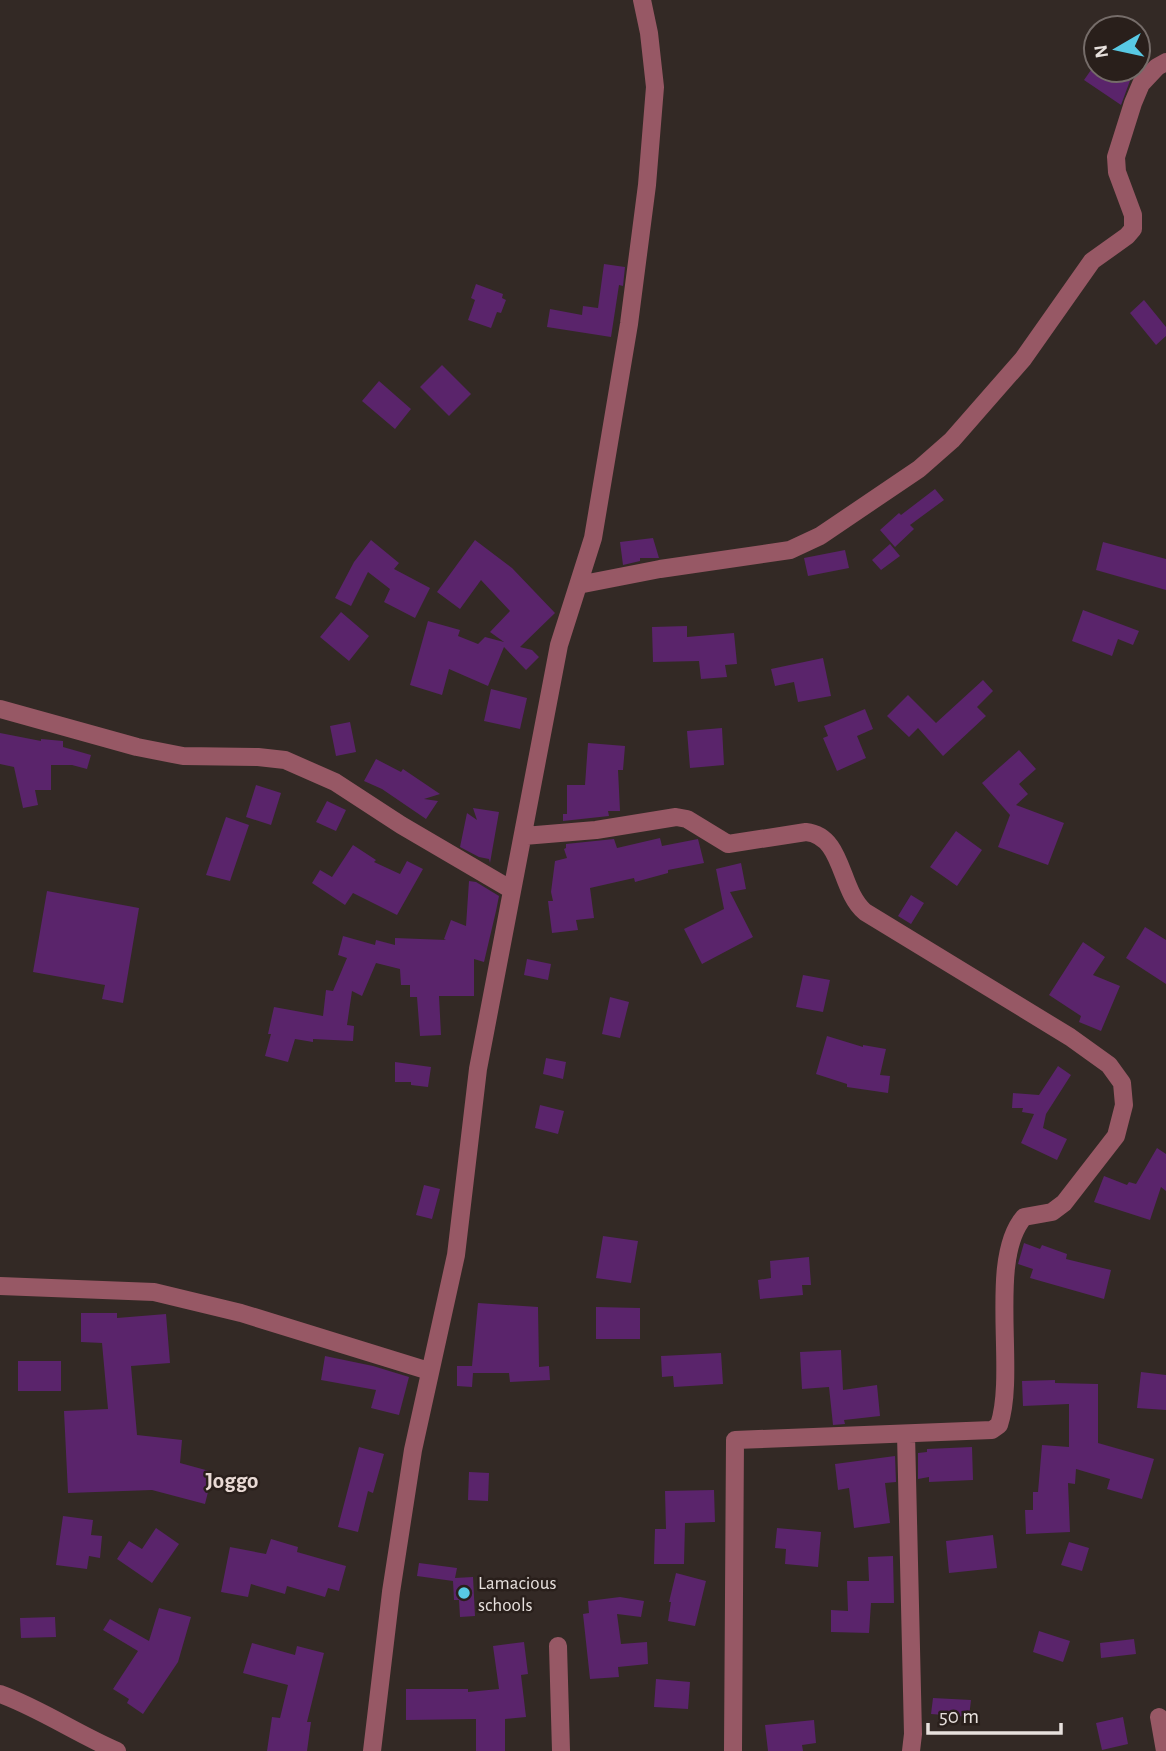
<svg xmlns="http://www.w3.org/2000/svg" width="1166" height="1751" font-family="'Alegreya Sans',sans-serif">
  <style>
    .building { fill: #5a246b }
    .lines { fill: none; stroke-linecap: round; stroke-linejoin: round }
    .minor { stroke: #975865; stroke-width: 18 }
    .poi-dot { fill: #58c9e4; stroke: #291f1b; stroke-width: 2.5 }
    .labels { text-anchor: middle; stroke-width: 5; stroke-linejoin: round; paint-order: stroke }
    .poi-label { font-size: 19px; fill: #e7e0dd; stroke: #291f1b; text-anchor: start }
    .quarter-label { font-size: 23px; font-weight: bold; fill: #e9dad5; stroke: #291f1b }
  </style>
  <rect width="100%" height="100%" fill="#332925"/>
  <!-- building -->
  <path class="building" d="M1091,70H1119L1131,78L1121,105L1084,80Z
    M604,264L625,267L623,286L619,285L611,337L547,327L550,309L582,315L583,306L598,308Z
    M476,284L503,294L502,298L506,300L501,313L497,312L491,328L468,320L475,300L471,298Z
    M1144,300L1166,327V336L1156,345L1130,313Z
    M442,365L471,394L449,416L420,387Z
    M379,381L411,409L395,429L362,401Z
    M935,489L944,500L910,525L914,529L895,547L880,530L899,513L901,515Z
    M653,538L659,558H640V561L623,565L620,542Z
    M371,540L399,563L394,569L430,588L415,618L384,602L390,589L368,572L351,606L335,598L354,562Z
    M475,540L512,568L555,613L520,647L532,650L539,657L526,670L504,647L488,686L449,669L442,695L410,685L428,621L460,630L458,636L478,644L485,637L504,642L490,632L510,611L481,580L460,609L437,592Z
    M1103,542L1166,559V590L1096,570Z
    M890,544L900,556L881,570L872,560Z
    M845,550L849,568L808,576L804,558Z
    M1083,610L1139,631L1133,645L1118,639L1112,656L1072,641Z
    M341,612L369,636L349,661L320,637Z
    M687,626V637L734,633L737,664L725,665L727,677L701,679L699,661L653,662L652,627Z
    M823,658L831,696L798,702L794,682L775,686L771,669Z
    M983,680L993,691L977,707L986,716L943,756L918,728L909,737L887,716L908,695L936,723Z
    M491,689L527,698L520,729L484,721Z
    M865,709L873,729L857,736L866,758L837,771L823,738L828,736L824,726Z
    M350,722L356,752L336,756L330,726Z
    M722,728L724,765L690,768L687,731Z
    M0,733L41,741V739L63,741V747L91,755L87,769L72,765H51V790H35L38,805L23,808L14,767L0,764Z
    M588,743L625,746L623,770H618L620,811H608L609,816L563,821V814H567V785H585Z
    M1019,750L1036,769L1019,784L1028,794L1016,805L1064,823L1048,865L998,847L1010,815L982,783Z
    M376,759L401,772L403,769L440,794L424,799L438,801L426,819L382,789L364,781Z
    M256,785L281,793L271,825L246,817Z
    M327,801L346,810L336,831L316,822Z
    M473,808L499,812L490,863L489,859L479,857L460,847L467,813L477,820Z
    M226,817L249,825L230,881L206,875Z
    M956,831L982,850L957,886L930,867Z
    M660,838L662,846L698,839L704,863L668,870V873L635,882L634,878L590,888L594,918L576,920L578,930L552,933L548,901H553L551,892L555,861L567,858L564,849L566,848V844L614,839L617,848Z
    M353,845L376,860L374,862L400,874L407,861L423,869L397,915L353,893L345,905L312,883L320,870L332,877Z
    M741,863L746,889L730,892L753,937L702,964L684,929L724,909L716,869Z
    M469,881L476,882L499,896L496,911L484,962L474,959V996H439L441,1035L420,1036L417,997H410V985H401L400,969L376,963L362,996L352,991L347,1025L354,1026L353,1041L313,1039V1042L295,1039L288,1062L265,1056L271,1034H268L274,1007L323,1016L326,990L333,991L347,958L338,955L343,936L375,945L376,940L395,945V938L446,940L444,939L451,920L466,926Z
    M47,891L139,908L123,1003L102,999L105,985L33,972Z
    M911,895L924,903L911,924L898,916Z
    M1145,927L1166,940V984L1126,958Z
    M1083,942L1105,957L1093,975L1120,986L1101,1031L1079,1022L1081,1016L1049,995Z
    M527,959L551,964L548,980L524,975Z
    M803,975L830,980L823,1012L796,1007Z
    M610,997L629,1002L620,1038L602,1034Z
    M827,1036L863,1047V1045L886,1049L880,1075L890,1076L888,1093L847,1087V1084L816,1074Z
    M546,1058L566,1062L563,1079L543,1074Z
    M395,1062L431,1067L428,1087L411,1085V1082H395Z
    M1058,1066L1071,1075L1046,1114L1043,1128L1067,1139L1057,1160L1021,1143L1034,1114L1022,1112L1023,1108H1012L1013,1093L1039,1095Z
    M540,1105L564,1111L558,1134L535,1128Z
    M1157,1148L1166,1154V1191L1161,1187L1150,1220L1094,1202L1104,1176L1127,1185L1129,1182L1136,1184Z
    M424,1185L440,1189L432,1219L416,1215Z
    M603,1236L638,1241L631,1283L596,1278Z
    M1024,1243L1040,1249L1042,1245L1067,1254L1066,1259L1111,1270L1104,1299L1030,1278L1033,1269L1018,1264Z
    M809,1257L811,1285H802L803,1295L760,1299L758,1280L771,1278L770,1261Z
    M478,1303L538,1307L539,1367L549,1366L550,1380L510,1382L509,1373H473L472,1387L457,1386V1366H472Z
    M596,1307L640,1308V1339H596Z
    M81,1313H117V1318L166,1314L170,1363L131,1366L137,1435L182,1440L180,1463L213,1472L205,1504L152,1490L68,1493L64,1411L108,1409L102,1343L81,1342Z
    M841,1350L843,1390L877,1385L880,1416L844,1420L845,1424L833,1425L829,1387L802,1389L800,1352Z
    M721,1353L723,1384L674,1387L673,1376L662,1377L661,1356Z
    M325,1356L373,1366L409,1377L399,1415L371,1408L376,1390L321,1380Z
    M18,1361H61V1391H18Z
    M1141,1372L1166,1375V1410L1137,1408Z
    M1055,1380V1383L1098,1384V1443L1154,1459L1142,1499L1107,1489L1110,1479L1076,1469L1075,1484L1068,1483L1070,1532L1026,1534L1025,1510H1033V1492H1038L1042,1445L1069,1447V1404L1023,1406L1022,1381Z
    M359,1447L384,1454L373,1493L368,1491L358,1532L338,1527Z
    M972,1447L973,1480L929,1482V1477L918,1479V1453L927,1452V1449Z
    M895,1456L896,1482L885,1483L890,1523L854,1528L849,1488L838,1490L835,1464Z
    M469,1472L489,1473L488,1501L468,1500Z
    M714,1490L715,1522L685,1523L684,1564H654L655,1529H666L665,1491Z
    M63,1516L93,1520L91,1535L102,1536L100,1558L89,1556L87,1569L56,1565Z
    M156,1528L179,1544L152,1583L117,1559L129,1541L142,1549Z
    M777,1528L821,1532L818,1567L785,1564L786,1549L775,1548Z
    M993,1535L997,1568L949,1573L946,1541Z
    M271,1539L298,1547L297,1552L346,1566L339,1591L328,1588L325,1597L287,1586L285,1594L251,1584L248,1597L221,1592L230,1547L266,1554Z
    M1069,1542L1089,1548L1082,1571L1061,1565Z
    M893,1556L894,1603H871L869,1633L831,1632V1610L848,1611L847,1581H869L868,1557Z
    M419,1563L457,1568L455,1578L473,1577L475,1616L460,1617L459,1600H454L453,1581L417,1576Z
    M676,1573L706,1581L695,1626L668,1621L671,1602H669Z
    M620,1597L644,1601L641,1617L617,1614L621,1644L647,1642L648,1664L618,1667L619,1677L590,1679L583,1614L589,1613L588,1601Z
    M159,1608L191,1617L178,1662L143,1714L127,1703L129,1699L113,1689L138,1651L103,1630L110,1619L149,1641Z
    M55,1617L56,1637L21,1638L20,1618Z
    M1039,1631L1070,1641L1063,1662L1033,1652Z
    M1134,1639L1136,1654L1101,1658L1100,1643Z
    M524,1642L528,1674L521,1675L526,1717L505,1719V1751H476V1719L406,1720V1689H468V1692L499,1689L493,1646Z
    M252,1643L295,1655L297,1646L324,1653L307,1722H311L307,1751H267L272,1717L280,1718L288,1685L243,1673Z
    M656,1679L690,1682L688,1709L654,1707Z
    M933,1698L971,1700L969,1717L931,1714Z
    M1123,1717L1128,1744L1102,1750L1096,1723Z
    M814,1720L816,1743L802,1745L803,1751H768L765,1725Z"/>
  <g class="lines">
    <!-- minor -->
    <path class="minor" d="M578,585L660,569L790,550L820,536L919,469L952,440L1023,359L1092,261L1127,236L1133,229V215L1117,172L1116,157L1133,103L1141,84L1157,67L1166,62
      M0,709L137,747L183,756L258,757L285,760L335,782L401,825L512,890
      M524,836L596,830L676,817L687,819L728,844L806,832C844,836 839,890 865,912L1070,1037L1109,1065L1122,1083L1124,1105L1116,1136L1064,1203L1052,1212L1024,1217C987,1260 1017,1371 999,1425L992,1430L735,1440L733,1751
      M0,1286L154,1292L241,1313L429,1371
      M906,1434L913,1734L911,1751
      M558,1646L561,1751
      M0,1694C41,1709 77,1734 117,1751
      M1159,1717L1165,1751
      M372,1751L391,1592L413,1450L456,1255L478,1069L559,645L593,538L629,324L647,185L655,87L649,33L642,0"/>
  </g>
  <!-- markers -->
  <circle class="poi-dot" cx="464" cy="1593" r="7"/>
  <g class="labels">
    <!-- poi labels -->
    <g class="poi-label">
      <text x="478" y="1589">Lamacious<tspan x="478" dy="22">schools</tspan></text>
    </g>
    <!-- quarter labels -->
    <g class="quarter-label">
      <text x="232" y="1488">Joggo</text>
    </g>
  </g>
  <!-- north arrow -->
  <g transform="translate(1117 49) rotate(261)"><circle r="33" fill="#291f1b" stroke="#756c69" stroke-width="2"/>
  <path d="M0-5L12 26L0 18L-12 26Z" fill="#58c9e4"/>
  <text y="-10" font-size="19" font-weight="bold" text-anchor="middle" fill="#e7e0dd">N</text>
  </g>
  <!-- scale -->
  <path d="M928 1723v10h133v-10" fill="none" stroke="#e7e0dd" stroke-width="3.5"/>
  <text x="939" y="1723" font-size="21" fill="#e7e0dd" stroke="#291f1b" stroke-width="5" paint-order="stroke">50 m</text>
</svg>
